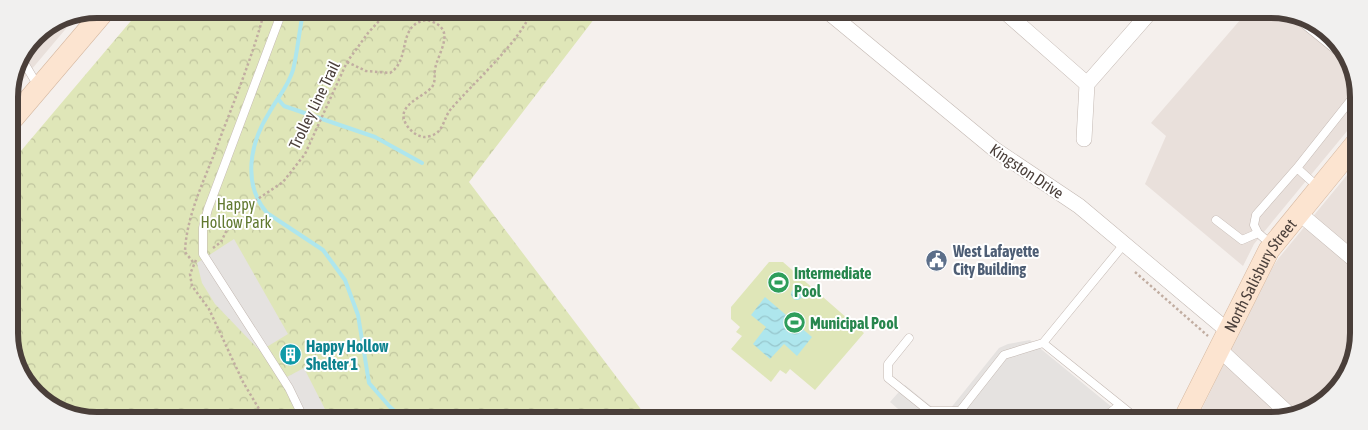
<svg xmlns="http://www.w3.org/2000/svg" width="1368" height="430" font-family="'Asap Condensed',sans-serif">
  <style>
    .residential { fill: #e9e0db }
    .grass { fill: #dfe6b8 }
    .park { fill: url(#park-crowns) }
    .parking { fill: #e5e2e0 }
    .water { fill: url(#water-waves) }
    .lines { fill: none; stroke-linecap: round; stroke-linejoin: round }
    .stream { stroke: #aee6ed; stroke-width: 4 }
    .lane-casing { stroke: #c3b8b2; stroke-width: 9 }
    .street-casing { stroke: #c3b8b2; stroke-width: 16 }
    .secondary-casing { stroke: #d5b8a1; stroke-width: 22 }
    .path { stroke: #c1ada1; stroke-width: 2.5; stroke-dasharray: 2.5 2.5; stroke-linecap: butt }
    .lane { stroke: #fff; stroke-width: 8 }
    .street { stroke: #fff; stroke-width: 15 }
    .secondary { stroke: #fce4d0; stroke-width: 21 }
    .labels { text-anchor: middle; stroke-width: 4; stroke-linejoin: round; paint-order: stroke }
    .street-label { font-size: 16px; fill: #4a3f3a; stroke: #fff }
    .park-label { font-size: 16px; fill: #617930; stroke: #fff }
    .service-label { font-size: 16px; font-weight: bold; fill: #4e5e75; stroke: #fff; text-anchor: start }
    .leisure-label { font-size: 16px; font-weight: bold; fill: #27864d; stroke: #fff; text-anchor: start }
    .culture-label { font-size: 16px; font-weight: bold; fill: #0d838f; stroke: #fff; text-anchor: start }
    .rim { fill: none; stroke: #4a3f3a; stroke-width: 6 }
  </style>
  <defs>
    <pattern id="park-crowns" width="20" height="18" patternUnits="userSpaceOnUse" patternTransform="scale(1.25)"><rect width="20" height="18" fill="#dfe6b8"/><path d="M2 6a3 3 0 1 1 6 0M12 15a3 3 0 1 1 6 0" fill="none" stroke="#c1c69f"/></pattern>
    <pattern id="water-waves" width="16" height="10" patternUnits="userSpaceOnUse" patternTransform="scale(1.25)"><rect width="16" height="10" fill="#aee6ed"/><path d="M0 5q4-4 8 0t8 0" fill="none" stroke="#97c6cc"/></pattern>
  </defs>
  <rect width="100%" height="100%" fill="#f5f0ed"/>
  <!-- residential -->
  <path class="residential" d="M80,12L15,89L12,85L35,34L63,15Z
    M1247,12H1294L1337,38L1358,80L1357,119L1254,244L1243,266L1145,184L1166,136L1151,123Z
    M1357,163L1356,356L1325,403L1277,421H1196L1264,281L1278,259Z"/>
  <!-- grass -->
  <path class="grass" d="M769,262H783L864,333L815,390L790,369L786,374L780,370L771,382L731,349L742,336L736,332L740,327L731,319V307Z"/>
  <!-- park -->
  <path class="park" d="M141,9L601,10L469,182L649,420L74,418L31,392L10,350L9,165Z"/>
  <!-- parking -->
  <path class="parking" d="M234,239L288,334L260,351L215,304L202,283L197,263Z
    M1030,340L1124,417L1119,421L963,420L954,414L927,418L925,420H911L890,402L905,385L937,411L950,409L999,348L1008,344Z
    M304,368L330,419H303L283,379Z"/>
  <!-- water -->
  <path class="water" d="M775,272L788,284L782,292L767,280Z
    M791 294a6 6 0 1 1 12 0a6 6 0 1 1-12 0Z
    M765,297L812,337L797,356L784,344L770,359L753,344L766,327L751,315Z"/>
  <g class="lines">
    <!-- stream -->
    <path class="stream" d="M304,9C299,29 298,50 293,70C288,87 277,98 269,113C250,143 242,184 267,213L323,250L345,280L358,315L369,383L390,407L404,419
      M278,99L284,106L375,137L422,163"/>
    <defs>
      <path id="lane" d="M283,9L208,209L203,228V254L289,388L304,419
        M1289,12L1347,59
        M23,61L38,86
        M1297,168L1318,187
        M1216,220L1242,240L1258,233
        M1125,243L1043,343L1140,421
        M1272,245L1258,233L1254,225L1256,215L1297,168L1358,91
        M909,338L888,364V378L929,411H960
        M972,420L960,411L1004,355L1043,343
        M1099,421L1120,405"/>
      <path id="street" d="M827,11L994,149L1079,206L1228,331
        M1004,11L1087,84
        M1084,139L1087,84L1151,11
        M1299,213L1357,262
        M1219,349L1291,416"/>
      <g id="secondary">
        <path d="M9,123L106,9"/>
        <path id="s1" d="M1183,421L1269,250L1357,142"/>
      </g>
    </defs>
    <!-- lane casing -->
    <use href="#lane" class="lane-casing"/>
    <!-- street casing -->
    <use href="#street" class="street-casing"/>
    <!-- secondary casing -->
    <use href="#secondary" class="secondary-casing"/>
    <!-- path -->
    <path class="path" d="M807,11L814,17
      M347,62L366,71L390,73C412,59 396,24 427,20C458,28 439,50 435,69C434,76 436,81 432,87C423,98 392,106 408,127C412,132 417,136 424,137C427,137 432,136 435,134C444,129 444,117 451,109C473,83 521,41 532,10
      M9,145L15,138
      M213,248L221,242L234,215L283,182L305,154L347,62L368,33L389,10
      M196,260L190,274L192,286L209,309L243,382L265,419
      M193,262L185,252C186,220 201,187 213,157C231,108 252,60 265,9
      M1135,272L1208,336"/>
    <!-- lane -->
    <use href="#lane" class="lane"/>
    <!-- street -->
    <use href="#street" class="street"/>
    <!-- secondary -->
    <use href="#secondary" class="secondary"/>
  </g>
  <!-- icons -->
  <defs>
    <symbol id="civic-disc" viewBox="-11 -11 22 22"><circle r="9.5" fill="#5c6f8a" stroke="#fff"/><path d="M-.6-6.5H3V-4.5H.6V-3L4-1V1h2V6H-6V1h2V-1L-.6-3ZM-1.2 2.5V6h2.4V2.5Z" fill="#fff"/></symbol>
    <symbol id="stadium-disc" viewBox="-11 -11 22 22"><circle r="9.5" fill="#2e9e5b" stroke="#fff"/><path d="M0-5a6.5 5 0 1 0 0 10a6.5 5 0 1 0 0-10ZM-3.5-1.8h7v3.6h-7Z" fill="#fff"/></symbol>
    <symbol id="building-disc" viewBox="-11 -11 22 22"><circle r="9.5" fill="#0f9aa8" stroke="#fff"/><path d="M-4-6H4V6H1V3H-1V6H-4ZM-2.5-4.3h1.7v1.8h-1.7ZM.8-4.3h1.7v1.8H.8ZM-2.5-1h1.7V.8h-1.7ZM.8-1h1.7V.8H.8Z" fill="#fff"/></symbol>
  </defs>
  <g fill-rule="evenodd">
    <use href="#civic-disc" x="924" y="248" width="25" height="25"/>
    <use href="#stadium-disc" x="766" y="270" width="25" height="25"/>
    <use href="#stadium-disc" x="782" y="310" width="25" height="25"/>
    <use href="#building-disc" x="278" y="342" width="25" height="25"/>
  </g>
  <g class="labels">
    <!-- street labels -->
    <g class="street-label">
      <text transform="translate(314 105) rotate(-64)" y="6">Trolley Line Trail</text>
      <text transform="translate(1027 171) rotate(34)" y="6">Kingston Drive</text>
      <text dy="6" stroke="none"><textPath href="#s1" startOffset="165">North Salisbury Street</textPath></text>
    </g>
    <!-- park labels -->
    <g class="park-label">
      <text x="236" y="210">Happy<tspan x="236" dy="18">Hollow Park</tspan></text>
    </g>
    <!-- service labels -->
    <g class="service-label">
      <text x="953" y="257">West Lafayette<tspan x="953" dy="18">City Building</tspan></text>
    </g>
    <!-- leisure labels -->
    <g class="leisure-label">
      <text x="794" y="279">Intermediate<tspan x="794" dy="18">Pool</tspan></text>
      <text x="810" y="329">Municipal Pool</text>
    </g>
    <!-- culture labels -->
    <g class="culture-label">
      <text x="306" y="352">Happy Hollow<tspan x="306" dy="18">Shelter 1</tspan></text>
    </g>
  </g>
  <!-- crop -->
  <path d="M0 0H1368V430H0ZM97 18H1271A79 79 0 0 1 1350 97V333A79 79 0 0 1 1271 412H97A79 79 0 0 1 18 333V97A79 79 0 0 1 97 18Z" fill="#f1f0ef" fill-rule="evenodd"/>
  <path class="rim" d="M97 18H1271A79 79 0 0 1 1350 97V333A79 79 0 0 1 1271 412H97A79 79 0 0 1 18 333V97A79 79 0 0 1 97 18Z"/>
</svg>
